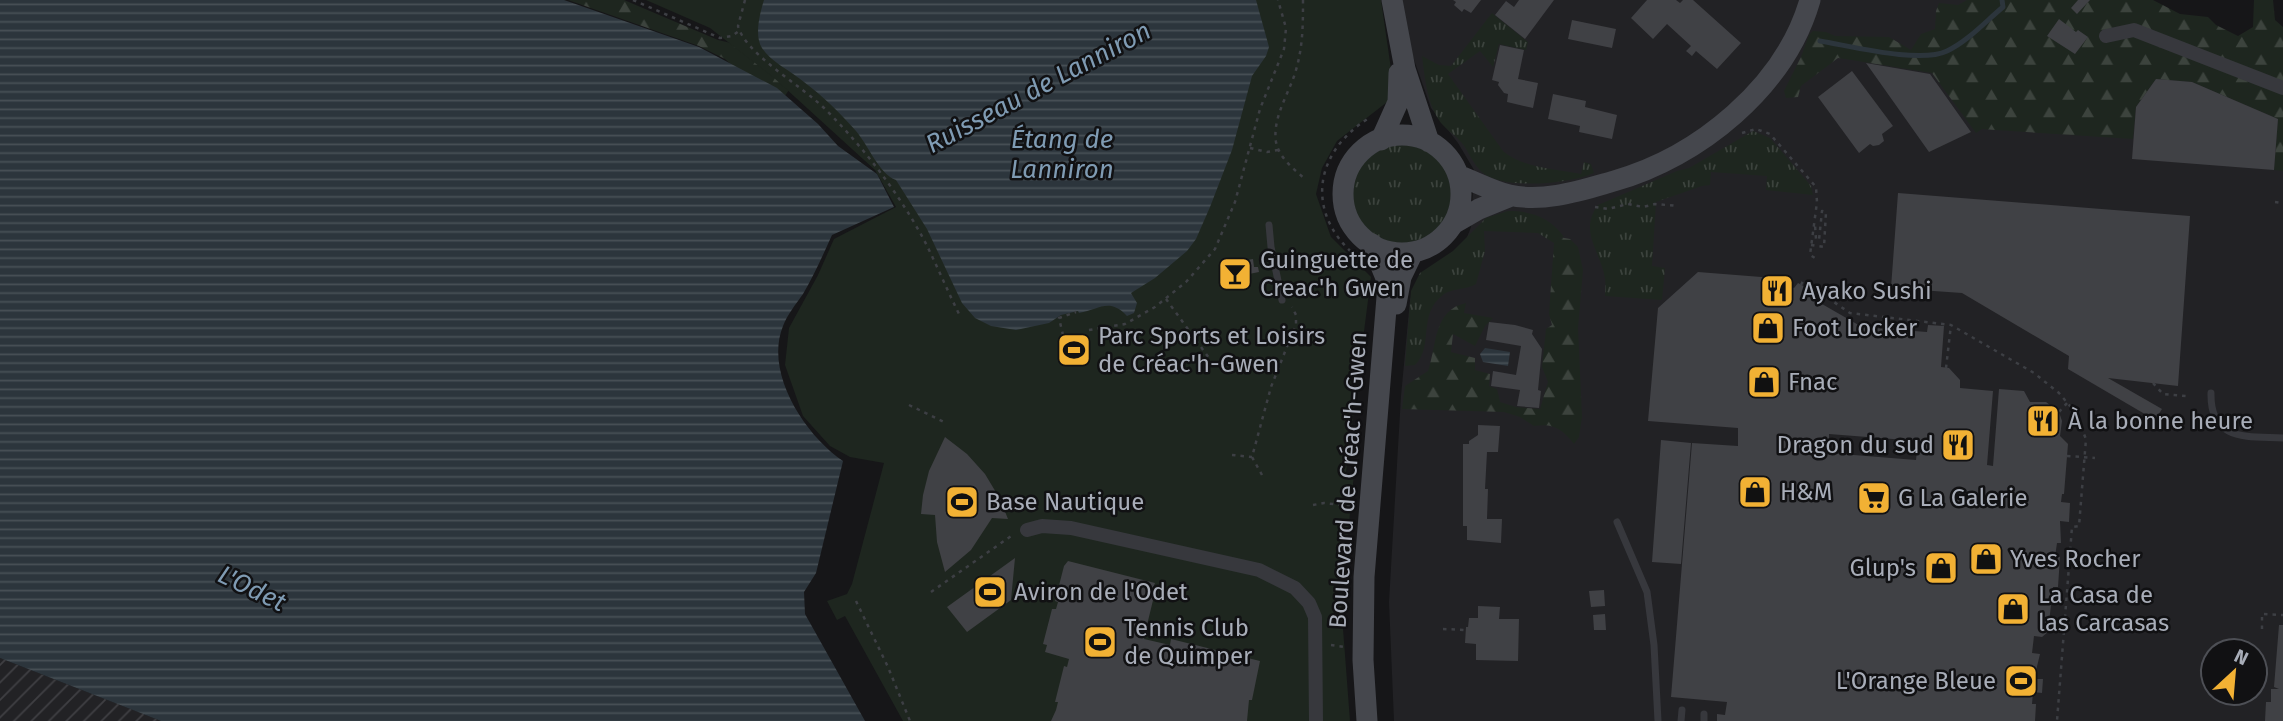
<svg xmlns="http://www.w3.org/2000/svg" width="2283" height="721" font-family="'Fira Sans',sans-serif">
  <style>
    .built { fill: #222225; fill-rule: evenodd }
    .industrial { fill: url(#industrial-furrows) }
    .grass { fill: url(#grass-tufts) }
    .forest { fill: url(#forest-firs) }
    .pitch { fill: #1e261f }
    .water { fill: url(#water-rules) }
    .lines { fill: none; stroke-linecap: round; stroke-linejoin: round }
    .stream { stroke: #2c353c; stroke-width: 5 }
    .building { fill: #404145; fill-rule: evenodd }
    .path { stroke: #3d3f44; stroke-width: 2.5; stroke-dasharray: 3.5 5; stroke-linecap: butt }
    .lane { stroke: #37383d; stroke-width: 7 }
    .street { stroke: #37383d; stroke-width: 14 }
    .secondary { stroke: #45474d; stroke-width: 21 }
    .labels { text-anchor: middle; stroke-width: 5; stroke-linejoin: round; paint-order: stroke }
    .poi-label { font-size: 24px; fill: #a8adb8; stroke: #111113; text-anchor: start }
    .street-label { font-size: 24px; fill: #a8adb8; stroke: #111113 }
    .water-label { font-size: 26px; font-style: italic; fill: #7f9bb3; stroke: #111113 }
  </style>
  <defs>
    <pattern id="industrial-furrows" width="10" height="10" patternUnits="userSpaceOnUse" patternTransform="scale(1.75)"><rect width="10" height="10" fill="#222225"/><path d="M-1 1l2-2M0 10L10 0M9 11l2-2" fill="none" stroke="#3f3f43"/></pattern>
    <pattern id="grass-tufts" width="24" height="20" patternUnits="userSpaceOnUse" patternTransform="scale(1.75)"><rect width="24" height="20" fill="#1e261f"/><path d="M3 7l-1-3M5 7V3M7 7l1-3M15 17l-1-3M17 17v-4M19 17l1-3" fill="none" stroke="#3c433d"/></pattern>
    <pattern id="forest-firs" width="22" height="20" patternUnits="userSpaceOnUse" patternTransform="scale(1.75)"><rect width="22" height="20" fill="#1e261f"/><path d="M5 1l3.5 6h-7zM16 11l3.5 6h-7z" fill="#3c433d"/></pattern>
    <pattern id="water-rules" width="6" height="5" patternUnits="userSpaceOnUse" patternTransform="scale(1.75)"><rect width="6" height="5" fill="#2c353c"/><path d="M0 2.5h6" fill="none" stroke="#485056"/></pattern>
  </defs>
  <rect width="100%" height="100%" fill="#161618"/>
  <!-- built -->
  <path class="built" d="M1393,0H1988L2151,69L2283,102V721H1394L1389,602L1401,396L1410,300L1414,286L1466,240L1471,227L1474,170L1458,143L1431,108ZM2213,651H2255V693H2213Z"/>
  <!-- industrial -->
  <path class="industrial" d="M0,658L151,717L161,721H0Z"/>
  <!-- grass -->
  <path class="grass" d="M1492,13L1528,42L1526,50L1499,44L1493,67L1480,51L1448,74L1503,151C1523,168 1555,169 1581,174L1584,162L1591,164L1594,173C1570,184 1504,190 1483,173C1473,165 1469,151 1461,142C1455,135 1447,130 1441,123C1427,104 1425,79 1422,56L1439,65L1451,66Z
    M1753,131L1770,138L1811,186L1813,195L1766,190L1767,176L1711,172L1710,185L1702,186L1656,202L1652,266L1665,268L1662,300L1605,296C1605,290 1606,284 1605,279C1601,251 1578,232 1598,205L1677,171L1689,168Z
    M1353 194a49 49 0 1 1 98 0a49 49 0 1 1-98 0Z
    M1508,211C1531,211 1550,217 1564,237H1559L1554,243L1538,233L1484,231L1485,251L1476,284C1466,290 1454,288 1444,294C1416,315 1435,345 1415,365L1405,366L1411,291L1420,273L1453,251L1486,218Z"/>
  <!-- forest -->
  <path class="forest" d="M568,0H624L718,40L756,49L797,78L778,106L725,59L699,46Z
    M1967,0H2153L2180,14L2208,17L2216,25L2238,36L2253,27L2254,0H2273L2275,20L2283,27V171L2274,170L2278,119L2192,82L2156,79L2136,107L2133,139L1995,130L1982,129L1976,133L1932,73L1845,59L1838,58L1801,86L1798,97L1786,98L1784,91L1801,57L1809,35L1813,31L1826,32L1835,36L1889,37L1911,50L1921,34L1935,29L1936,11L1939,3L1958,5Z
    M1559,237L1570,239L1578,247L1583,270L1578,328L1582,417L1579,437L1574,444C1562,429 1554,423 1534,426L1520,417L1504,412L1402,409L1405,386L1428,371C1437,345 1433,310 1466,303L1464,313L1493,318L1485,326L1475,346L1453,334L1451,352L1475,358V370L1490,374L1489,386L1497,389L1500,402L1516,407L1540,409L1548,382L1542,367L1546,329L1552,325L1549,314L1554,243Z"/>
  <!-- pitch -->
  <path class="pitch" d="M646,0H1381L1392,76L1391,99L1337,141L1322,168L1316,194L1331,237L1371,277L1346,472L1354,474L1341,602L1350,721H903L845,616L837,620L827,601L847,594L852,584L884,463L850,457L830,446L803,416L785,365L789,328L818,275L834,239L896,207L875,170L773,77L710,28Z"/>
  <!-- water -->
  <path class="water" d="M0,0H564L699,47L777,88L818,124L838,146L877,174L894,207L832,235C823,255 814,275 803,294C796,304 787,315 783,326C764,373 805,435 843,461L816,573L804,592L805,614L865,721H161L0,658Z
    M764,0H1256L1269,47L1266,56L1252,76L1232,150L1210,207L1196,239L1187,251L1155,278L1131,293L1137,303L1134,313L1127,316C1109,297 1099,310 1079,313L1078,311L1061,315L1049,323L1016,330L991,326L975,318L962,303L927,229L896,180C880,175 868,145 856,131C840,113 823,96 804,82C791,71 771,62 762,48C754,36 760,13 764,0Z
    M1485,348L1510,352L1508,366L1483,362L1480,354Z"/>
  <g class="lines">
    <!-- stream -->
    <path class="stream" d="M1820,41C1851,46 1920,64 1947,51C1968,41 1985,22 2003,7L2002,0"/>
  </g>
  <!-- building -->
  <path class="building" d="M1453,0H1481L1471,13L1464,9L1462,12L1454,5L1456,2Z
    M1519,0H1554L1525,39L1495,15L1506,1L1514,7Z
    M1647,0H1676L1680,3L1683,0H1693L1741,43L1717,69L1696,51L1692,56L1686,51L1691,46L1667,24L1653,39L1631,18Z
    M2078,0H2090L2077,14L2071,8Z
    M2059,19L2076,32L2078,30L2088,37L2075,54L2047,36Z
    M1572,20L1616,29L1612,48L1568,39Z
    M1500,45L1524,50L1518,79L1538,83L1533,108L1507,102L1508,94L1504,93L1498,85L1499,82L1492,80Z
    M1866,63L1930,74L1971,132L1929,152Z
    M1852,71L1893,126L1882,134L1884,141L1879,145L1873,146L1870,144L1859,153L1818,97Z
    M2156,79L2192,82L2278,119L2274,170L2132,159L2136,107Z
    M1553,94L1586,101L1585,107L1617,115L1612,139L1579,132L1580,126L1548,119Z
    M1898,193L2190,216L2178,386L2108,378L2162,409L2155,420L2068,369L2069,356L1962,293L1891,288Z
    M1253,259L1254,267H1258L1259,272L1249,274L1247,260Z
    M1698,272L1774,278L1794,288L1798,283L1818,294L1815,300L1862,327L1927,332L1928,325L1944,326L1941,367L1949,368L1960,380V388L1993,391L1987,465L1993,466L1999,389L2024,391L2030,402H2046L2059,412L2062,421L2060,436L2068,444L2064,494H2062L2061,502L2070,503L2069,522L2060,521L2061,543H2057L2055,557H2060L2058,587H2053L2048,632L2042,637L2034,636L2032,653L2040,654L2034,679H2043L2042,693L2033,692L2032,704H2036L2035,721H1717V714L1725,715L1727,702L1671,697L1692,443L1738,446V428L1648,421L1658,308ZM1829,434L1918,441L1916,460L1829,453Z
    M1489,322L1515,325L1533,330L1532,334L1542,349L1538,390L1541,391L1539,408L1517,406L1520,390L1491,386L1493,371L1516,375L1521,346L1486,340Z
    M1478,425L1500,426L1498,452H1487L1485,489H1488L1487,519H1502L1501,543L1467,540V526H1463V444H1469V441L1478,435Z
    M945,437L967,454L985,474L1000,499L1008,519L992,518L971,550L945,572L937,542L935,515L921,514L923,495L929,471Z
    M1661,440L1691,443L1681,564L1652,562Z
    M1015,558L1011,600L967,632L947,607Z
    M1068,561L1155,583L1153,588H1156L1147,625L1144,624L1142,631H1146L1144,639L1170,645L1171,639L1260,661L1252,700H1249L1247,721H1051L1056,710L1058,702H1055L1064,666L1067,667L1069,659L1045,652L1047,645L1043,644L1052,609H1056L1058,602L1055,601L1064,566Z
    M1604,590L1605,606L1591,607L1589,591Z
    M1478,606L1500,607L1499,619H1519L1518,661L1476,660V644L1465,643L1466,627H1468L1469,618H1478Z
    M1605,614L1606,630H1594L1593,615Z
    M2279,625H2283V721H2265L2266,702H2271V689H2279L2274,687Z"/>
  <g class="lines">
    <!-- path -->
    <path class="path" d="M633,0L720,38L732,36L739,31
      M745,0L738,26C745,54 804,87 826,110C864,148 897,191 923,238C936,263 947,290 960,316
      M1303,0C1303,24 1303,46 1296,70C1290,92 1272,117 1276,142C1279,158 1294,169 1305,179
      M1742,133L1756,129L1770,134L1816,187L1817,202L1810,255L1815,258
      M1250,148L1267,152L1278,150
      M2275,202L2283,203
      M1595,207L1608,209L1628,204L1643,207L1655,204L1678,206
      M1811,245L1824,247L1826,212L1822,211L1819,240L1816,239L1815,225
      M1357,257C1305,214 1313,153 1369,118
      M1801,285L1803,281L1850,313L1951,325L2034,373L2059,393L2075,412L2086,439L2079,526L2072,527L2057,721
      M1166,299L1209,358
      M1089,330L1125,324L1155,307L1186,282L1215,249L1235,202L1260,109L1284,49L1286,28L1278,0
      M1063,335L1059,318L1076,312
      M1946,368L1951,325
      M2153,383L2163,394L2186,396
      M909,405L946,423
      M2059,412L2068,402
      M1232,455L1252,457
      M2067,456L2095,458
      M1262,475L1252,457L1271,387L1296,324V315L1292,307
      M1313,505L1324,503L1351,506
      M931,592L1014,534
      M856,601L888,667L910,721
      M1443,629L1466,630
      M2262,629V614L2283,615
      M1331,645L1345,647"/>
    <!-- lane -->
    <path class="lane" d="M1269,225L1271,247L1282,300
      M2211,393C2210,442 2247,436 2283,438
      M1617,522L1647,592L1654,645L1658,721
      M1681,721L1682,710
      M1704,721V714"/>
    <!-- street -->
    <path class="street" d="M2106,36L2134,30L2283,88
      M1027,530L1042,526L1071,528L1259,570L1295,588L1309,603L1315,617L1316,721"/>
    <!-- secondary -->
    <path class="secondary" d="M1392,0L1405,69L1429,142
      M1343 194a59 59 0 1 1 118 0a59 59 0 1 1-118 0Z
      M1381,140L1398,102L1399,73
      M1460,176C1476,182 1493,191 1509,195C1544,203 1582,190 1614,181C1699,157 1785,87 1810,0
      M1453,224L1479,209L1511,196
      M1396,304L1401,277L1413,252
      M1367,721L1363,660L1364,577L1387,297L1386,278L1372,244"/>
  </g>
  <!-- icons -->
  <defs>
    <symbol id="bar-square" viewBox="-11 -11 22 22"><rect x="-9" y="-9" width="18" height="18" rx="4" fill="#f2b134" stroke="#111113"/><path d="M-6-5H6L.8 .8V4.5H3.5V6h-7V4.5H-.8V.8Z" fill="#111"/></symbol>
    <symbol id="restaurant-square" viewBox="-11 -11 22 22"><rect x="-9" y="-9" width="18" height="18" rx="4" fill="#f2b134" stroke="#111113"/><path d="M-5-6h1v4h1v-4h1v4h1v-4h1v5L-1.5 .5V6h-2V.5L-5-1ZM5-6V6H3V1.5H1.5Q1.5-4 5-6Z" fill="#111"/></symbol>
    <symbol id="shop-square" viewBox="-11 -11 22 22"><rect x="-9" y="-9" width="18" height="18" rx="4" fill="#f2b134" stroke="#111113"/><path d="M-5-2.5h2.3a2.7 3.5 0 0 1 5.4 0H5L5.5 6h-11ZM-1.5-2.5h3a1.5 2.3 0 0 0-3 0Z" fill="#111"/></symbol>
    <symbol id="stadium-square" viewBox="-11 -11 22 22"><rect x="-9" y="-9" width="18" height="18" rx="4" fill="#f2b134" stroke="#111113"/><path d="M0-5a6.5 5 0 1 0 0 10a6.5 5 0 1 0 0-10ZM-3.5-1.8h7v3.6h-7Z" fill="#111"/></symbol>
    <symbol id="supermarket-square" viewBox="-11 -11 22 22"><rect x="-9" y="-9" width="18" height="18" rx="4" fill="#f2b134" stroke="#111113"/><path d="M-6-5.5h2.5l.6 2H6L4.5 2H-2.5L-4.4-4H-6ZM-1.5 3.2a1.3 1.3 0 1 0 .1 0ZM3 3.2a1.3 1.3 0 1 0 .1 0Z" fill="#111"/></symbol>
  </defs>
  <g fill-rule="evenodd">
    <use href="#bar-square" x="1216" y="255" width="38" height="38"/>
    <use href="#restaurant-square" x="1758" y="272" width="38" height="38"/>
    <use href="#shop-square" x="1749" y="309" width="38" height="38"/>
    <use href="#stadium-square" x="1055" y="331" width="38" height="38"/>
    <use href="#shop-square" x="1745" y="363" width="38" height="38"/>
    <use href="#restaurant-square" x="2024" y="402" width="38" height="38"/>
    <use href="#restaurant-square" x="1939" y="426" width="38" height="38"/>
    <use href="#shop-square" x="1736" y="473" width="38" height="38"/>
    <use href="#supermarket-square" x="1855" y="479" width="38" height="38"/>
    <use href="#stadium-square" x="943" y="483" width="38" height="38"/>
    <use href="#shop-square" x="1967" y="540" width="38" height="38"/>
    <use href="#shop-square" x="1922" y="549" width="38" height="38"/>
    <use href="#stadium-square" x="971" y="573" width="38" height="38"/>
    <use href="#shop-square" x="1994" y="590" width="38" height="38"/>
    <use href="#stadium-square" x="1081" y="623" width="38" height="38"/>
    <use href="#stadium-square" x="2002" y="662" width="38" height="38"/>
  </g>
  <g class="labels">
    <!-- poi labels -->
    <g class="poi-label">
      <text x="1260" y="268">Guinguette de<tspan x="1260" dy="28">Creac'h Gwen</tspan></text>
      <text x="1802" y="299">Ayako Sushi</text>
      <text x="1792" y="336">Foot Locker</text>
      <text x="1098" y="344">Parc Sports et Loisirs<tspan x="1098" dy="28">de Créac'h-Gwen</tspan></text>
      <text x="1788" y="390">Fnac</text>
      <text x="2068" y="429">À la bonne heure</text>
      <text x="1934" y="453" text-anchor="end">Dragon du sud</text>
      <text x="1780" y="500">H&amp;M</text>
      <text x="1898" y="506">G La Galerie</text>
      <text x="986" y="510">Base Nautique</text>
      <text x="2010" y="567">Yves Rocher</text>
      <text x="1916" y="576" text-anchor="end">Glup's</text>
      <text x="1014" y="600">Aviron de l'Odet</text>
      <text x="2038" y="603">La Casa de<tspan x="2038" dy="28">las Carcasas</tspan></text>
      <text x="1124" y="636">Tennis Club<tspan x="1124" dy="28">de Quimper</tspan></text>
      <text x="1996" y="689" text-anchor="end">L'Orange Bleue</text>
    </g>
    <!-- street labels -->
    <g class="street-label">
      <text transform="translate(1348 480) rotate(-86)" y="8">Boulevard de Créac'h-Gwen</text>
    </g>
    <!-- water labels -->
    <g class="water-label">
      <text transform="translate(1038 87) rotate(-28)" y="9">Ruisseau de Lanniron</text>
      <text x="1062" y="148">Étang de<tspan x="1062" dy="30">Lanniron</tspan></text>
      <text transform="translate(252 588) rotate(26)" y="9">L'Odet</text>
    </g>
  </g>
  <!-- north arrow -->
  <g transform="translate(2234 672) rotate(26)"><circle r="33" fill="#111113" stroke="#4d4f55" stroke-width="2"/>
  <path d="M0-5L12 26L0 18L-12 26Z" fill="#f2b134"/>
  <text y="-10" font-size="19" font-weight="bold" text-anchor="middle" fill="#a8adb8">N</text>
  </g>
</svg>
